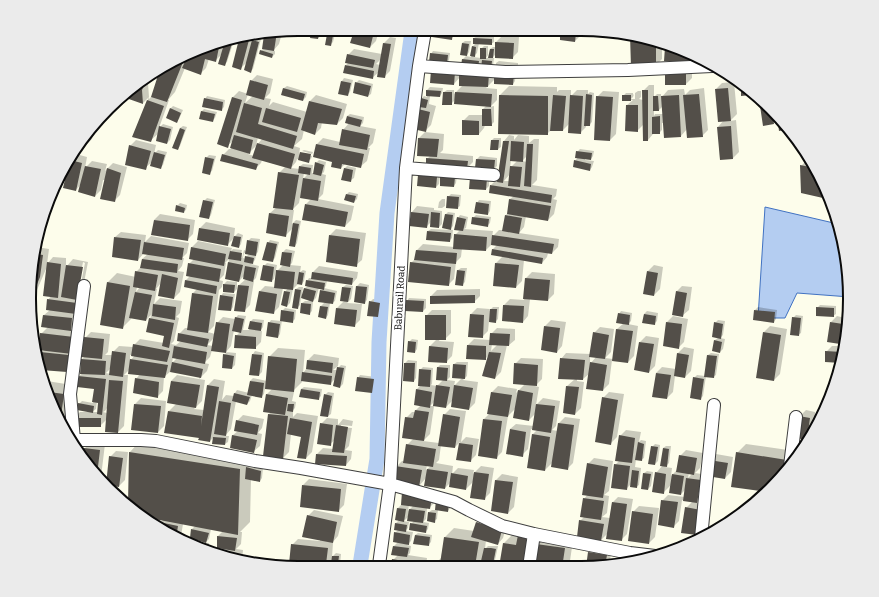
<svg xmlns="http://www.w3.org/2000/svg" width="879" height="597" font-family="Bitter,serif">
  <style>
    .water { fill: #b4cdf1; stroke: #4172c2 }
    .shadow { fill: #0003; fill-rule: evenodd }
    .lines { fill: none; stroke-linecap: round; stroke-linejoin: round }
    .canal { stroke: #b4cdf1; stroke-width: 15 }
    .building { fill: #534f49 }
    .street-casing { stroke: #3e3e3e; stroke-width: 14 }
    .street { stroke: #fff; stroke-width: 12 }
    .labels { text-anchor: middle; stroke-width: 4; stroke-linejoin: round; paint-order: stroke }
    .street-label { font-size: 10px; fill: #0b0b0b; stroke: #fff }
    .rim { fill: none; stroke: #0b0b0b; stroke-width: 2 }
  </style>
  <rect width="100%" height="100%" fill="#fdfdeb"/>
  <!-- water -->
  <path class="water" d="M765,207L838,224L845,246L850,297L797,293L785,318H758Z"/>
  <!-- shadow -->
  <path class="shadow" d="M298,29H310L304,36L282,33L279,44L273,51H275V54L272,57L261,51L264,48H263L265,34Z
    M313,29H322L321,36L318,38Z
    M329,29L336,30L333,42L330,45Z
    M356,30H379L376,41L370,47L355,31Z
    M434,31H457V33L451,39Z
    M500,32H509L506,35L500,33Z
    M561,33H581V35L575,41Z
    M584,33L592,34H591L584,35Z
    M633,34L662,44V59L656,65L631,36Z
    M254,36L252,41L256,38L261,39L253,69L251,71L247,62L241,68L240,39Z
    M477,36L494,37V42L491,44L479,43L477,53L473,57L481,58V49L484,46H488V55L486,58H489L490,49L493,47H496V42L502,36L519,37L518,52L512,58L496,54L492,58H494L493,66L516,72L515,81L513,84L495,79L486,88L497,89V100L490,107L494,106V122L491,125H485L484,128L479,134L463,121L469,115H483V109L487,105L455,100L451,104L444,92L447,90H454V94L463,85L460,77L454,84L431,82L462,65L463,59L466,56L471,57L473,46L476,43L474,38ZM483,62L482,68L477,67Z
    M390,37L396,38L390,71L384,77L379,72L372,78L346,65L349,62L348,55L354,49L382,54L384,43ZM381,59L380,65L376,64Z
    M234,40L227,62L224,65L222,54L216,60L209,59L206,68L200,74L185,68L175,92L168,100H169L159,128L163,124L173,127L170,140L167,143L159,133L151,140L133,136L149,97V99L152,96L161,68L212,43L224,41L226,42V41Z
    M465,41H471L469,52L467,55L462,43Z
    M667,46L697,56L692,61L666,47Z
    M433,51L450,53L449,60L447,63L431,54Z
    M499,61L518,63V67H496V63Z
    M692,67V78L686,84H666Z
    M152,73L148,83L149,97L143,103L127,97V95L149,75Z
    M257,75L273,79L270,93L265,98L271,99L269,106L273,102L307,112L310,101L316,95L347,104L343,118L337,124L322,122L321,128L315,134L304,130L302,139L294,146L300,148L299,155L301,152V153L312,156L311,159L308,161L297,159L296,162L291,168L300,169V166L303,164L313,165L312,173H314L316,163L319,160L326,162L324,172L322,174L326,175L323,194L318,199L354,206L351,220L345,226L306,204L311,199L300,197L299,203L292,210H294L292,224L296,220L301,221L297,243L295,246L293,228L285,236L270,213L277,207L279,173L285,167L262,160L261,163L255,169L223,155L229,149H231L233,141L227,146L218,144L233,97L239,91L248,94L251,81ZM248,94L253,96L245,103ZM258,137L262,139L256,146ZM257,145L254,156L248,154ZM304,173L308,174L303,179Z
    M344,78L353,80L350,92L347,95L339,93L342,81Z
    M359,80L373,84L371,94L368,96L356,83Z
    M734,82L737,114L730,121L736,120L739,152L733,158L720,159L718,127L724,120L716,89L722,83Z
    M649,85H654V97L657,94H661V98L668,90L684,89L685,95L690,90L704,88L708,130L702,136L687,129L681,136L664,123H662V130L659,133L653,134L648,140L644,124L637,131L627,105L633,100H623V96L626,93H633V95L634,94L633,97L631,99H635V93L638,91H641V97L639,99L643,100V91ZM663,106V114H655L654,116V110H659Z
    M287,86L307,92L306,97L303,100L282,94L284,88Z
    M509,86L557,87V92L559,90H571V96L577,90H588V94L590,92L594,93L592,122L589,125H586V127L580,133L569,124L563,130H551L547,134L500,95Z
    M430,87L443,88L442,93L440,96H430L429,104L436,106L431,125L425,131L418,109L421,106V99L424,96L427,97V90Z
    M603,91L619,92L616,134L610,140L597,97Z
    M207,96L225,100L224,107L221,110L205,99Z
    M760,100L771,108L788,128L778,119L774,123Z
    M173,106L183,110L179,119L176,121L168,118L171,108Z
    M204,109L217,112L215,118L212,121L201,112Z
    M350,114L364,117L363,123L360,126L376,129L373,143L368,148H370L367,161L361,166L345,164L341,168L333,161L315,154L317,144L323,138L340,142L343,130L349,123L347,116Z
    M96,124L92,139L83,148L78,147L85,134Z
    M183,126L187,127L180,146L178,149L180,128Z
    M425,132L444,134L443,150L440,153L473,156V162L467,168L427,159L430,156L418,155L419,138Z
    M509,135L514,136V140L518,135L529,136V143L534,139H539L537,180L532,185L557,189L556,196L553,199L557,200L554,214L548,220L526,216L524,227L519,233L559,239L558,247L552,253H548L547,257L542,263L524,260L522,281L516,287L496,263L503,256L492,254L493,249L497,245H491L486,250L462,248L461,257L456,262L454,279L448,285L411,263L416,258L417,250L423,244L454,247L455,235L460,230L458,218L460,215L468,217L466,228L464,229L493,231L492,237L499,230H503L506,215L508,213L510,199L514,196L491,185L497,179L504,141ZM527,156V162L522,161ZM511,160L517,161L510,168ZM510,174V181H504Z
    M494,138H501V147L498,149L492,140Z
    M136,140L156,145L154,154L158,150L167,152L163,165L160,168L153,161L145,168L130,146Z
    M803,147L829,195L830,198H827V193L823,197L801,166L807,160L803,158Z
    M580,149L594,151L593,156L591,159L585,158V160L594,161L592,167L590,170L575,161L578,157L577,152Z
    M304,150L313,152L312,154L302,151Z
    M76,154L87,157L85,168L92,161L107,164L105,171L113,163L127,167L120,195L114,201L105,180H103L101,190L95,196L81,184L76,190L70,160Z
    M209,155L216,156L212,171L209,173L206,158Z
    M480,156L497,158V166L494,169L477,159Z
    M347,166L356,168L354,178L351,180L344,169Z
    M421,173L440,174L439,184L436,187L419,175Z
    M457,175L456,183L454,186L441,185Z
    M489,176V186L486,189L470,188Z
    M349,192L358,194L357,199L354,202L347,194Z
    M451,194L461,195L460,206L457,208L448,197Z
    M207,198L215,200L211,215L209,218L204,201Z
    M442,199H445V206L442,208H438L439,202Z
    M479,200L491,201L490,211L488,214L477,203Z
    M180,203L187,205L186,210L183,212L177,206Z
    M417,206L434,208V210L442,211V224L439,227L431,222L426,227L410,225L412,212Z
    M448,212L455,213L453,226L450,229L445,215Z
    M160,214L195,220L193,234L187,240L154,220Z
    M476,215L491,217L490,223L487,226L473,218Z
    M206,222L235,228L234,237L238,233L243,235L241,244L239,247L234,238L227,245L198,239L200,228Z
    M336,229L366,233L362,260L356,265L330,235Z
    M431,229L453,230L452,238L449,241L428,231Z
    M121,232L146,235L145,242L151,236L189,243L187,253L182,258H184L182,266L178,271L184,272L180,292L174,298L161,283L156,289H157L154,304L160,298L182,301L180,313L176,317L179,318L174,341L171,344L176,345L181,341L179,334L185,328H188L193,293L197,289L185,286L186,280L190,276L189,264L194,259L192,247L198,241L232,248L231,251L233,249L242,250L240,258H242L244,250L246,251L248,241L251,238L260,239L258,252L255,255H256L255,260L251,264L259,266L256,278L253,281H254L250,305L244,311L239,285L246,279L244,276L239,281L226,278L229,259L225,263H226L224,275L219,280L223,281L222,287L219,290L214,326L208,332L215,334L217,323L223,317L235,319L238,315L246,316L243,330H249L251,321L253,319L264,320L263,327L260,331H262L261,342L255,348L236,336L240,332L234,330L231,346L226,352L236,353L235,365L232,368L224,355L227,352L212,350L210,357L204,363L209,364L207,371L199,379L205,380L202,401L194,409L204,410L208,385L214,379L225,381L222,400L226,395L234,396L235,393L237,390L249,393L250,381L253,378L267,381L269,357L278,348L305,350L303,373L307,368L308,360L314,354L339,358L338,366L333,370H337L338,368L341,365L346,366L343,384L340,387L336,378L330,384L302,380V382L292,392H294L292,401L296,402L295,408L293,410V417L297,413L318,416L312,452L306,458L302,436L291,434L289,452L283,458L269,414L271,412L267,394L272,389L265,388L264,394L261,397L252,395L250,401L247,404L236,401L231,429L225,436H229L228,442L225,444L213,443L214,437L210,441L200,438L169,411L176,404L171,381L177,375L199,379V377L171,371L164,377L163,391L157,397L136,379L140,374L130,369L124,375H128L124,426L118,432L106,420L100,426L74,418L80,412H89V411L79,404L82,401L93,403L95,389L79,376L83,373L82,359L85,356V338L91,332L110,334L108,352L105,355H113V352L119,346L133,347L134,345L140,339L164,343L165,335L148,331L151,315L146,320L132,317L131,319L122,328L101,324L108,282L117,273L136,277V272L141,267L142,259L148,254L144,253L138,260L115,237ZM244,253L249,254L246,257V259L243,258ZM137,287H140L136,292ZM214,338L213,346L207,345ZM130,355H135L130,361ZM173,357L177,358L172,363ZM111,368V374L106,373ZM97,401L100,402L98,412H92L96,409ZM107,408V413L103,412L105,411Z
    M270,240L279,242L275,258L272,261L268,243Z
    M37,247L49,249L47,264L53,257L66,258V267L73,259L88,262L76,324L69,330L79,331L73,365L41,369L39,365L41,353L44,350L41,334L48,327L44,315L50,310L48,300L51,296L46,269L37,290L31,295L30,281ZM83,262L85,263L79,293H77Z
    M286,249L295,251L292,263L290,265L301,266L300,272L303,270L306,271L304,281L302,284L299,283L293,289L290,303L287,306L285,292L288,288H283L279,307L273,313L259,292L265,286L275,287L277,271L283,265L281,264L283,252Z
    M267,263L277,265L274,279L271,281L264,266Z
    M654,265L663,267L660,289L654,295L648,271Z
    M319,266L358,272L357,278L352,284L327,280L326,286L324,288L337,291L335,301L332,303H330L328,315L326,318L321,306L325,302L321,291L323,289L319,288L316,298L312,302H313L312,311L309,314L302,303L305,301H311V300L301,297L300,305L297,308L296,289L299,287H303L302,295L303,296L305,288L308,286L307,281L309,278H312L313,272Z
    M461,268H467L465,282L463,284L458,270Z
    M532,272L555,274L554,294L548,300L530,299L528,316L523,322L504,305L510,299L524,300L526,278Z
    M227,281L237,282V289L234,292L224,284Z
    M360,283L369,285L367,300L364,303L355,301L357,286Z
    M346,285L353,286L351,299L347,303L362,304L360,320L354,326L337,308L344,301L343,287Z
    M682,286L692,287L689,310L683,315L676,292Z
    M480,289V296L474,302L431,296L437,290Z
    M223,293L235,294L233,307L231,310L221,296Z
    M409,298L426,299V308L423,311L407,301Z
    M373,299L382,300L380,314L377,316L370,302Z
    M850,300L846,337L840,343L831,322L837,316L845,318L847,303Z
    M820,305L836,306V314L833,316L817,308Z
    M493,307H499L498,319L495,322L489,321L488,331L482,337L471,314L477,308L490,309L489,311Z
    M758,307L777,310L776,319L774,322L755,310Z
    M285,308L296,310L295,319L292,322L282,320L280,334L278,337L269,323L271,320L281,321L282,311Z
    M432,310H451V333L445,339H440L439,341L454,342L452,356L446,362L429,347L437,339L426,316Z
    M621,311L632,313L631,321L628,324L638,326L634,356L628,362L612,360L609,384L603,390L589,374L583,379H577V381L584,382L581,408L575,414L567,386L575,379L561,359L566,353L591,354L594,333L600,327L614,329L611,352L605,358L613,359L617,329L624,323L619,314ZM590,356L596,357L590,364Z
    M647,311L658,313L657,321L654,324L643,322L644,314Z
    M796,315L803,316L801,333L798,335L793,318Z
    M673,316L688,319L684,342L678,348L667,322Z
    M551,320L566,322L562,346L557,352L545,326Z
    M718,320L725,321L723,335L720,338L725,339L723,349L720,352L715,340L718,338L715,323Z
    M32,323L37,324L34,342Z
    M770,326L787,329L780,374L774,380L764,332Z
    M497,328L515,329V340L509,345H507L501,372L495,378L489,355L485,359L468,345L474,339L491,340V334ZM492,344L497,345L491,351Z
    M646,336L659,338L655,366L649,372L640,342Z
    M412,339L418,340L417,349L415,352L409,342Z
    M846,343L845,351L842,362L826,361V352L832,346H843Z
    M684,347L694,349L691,371L685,377L675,376L673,392L667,398L656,373L662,367L676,369L678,353Z
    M255,351L264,353L262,372L259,375L253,354Z
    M711,353L719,354L716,375L713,377L706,376L703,396L700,399L694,378L697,375L705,376L708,355Z
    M521,358L543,359L542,379L535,386L539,387L536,405L543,398L560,401L556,426L552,430L558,431L559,423L565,417L580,419L573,463L567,469L553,462L545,470L533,434L537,430L531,429L528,449L522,455L510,429L516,424L534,426L536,413L529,420L516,408L508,416L502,452L496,458L479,456L484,419L490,413L492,392L498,386L517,389L516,393L525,384L515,364Z
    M408,360L417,361L416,378L414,381L405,363Z
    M457,362H468L467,376L463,380L478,382L475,403L469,409L453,400L446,407L435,401L430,406H434L430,434L423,441L439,443L444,415L450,409L466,411L461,442L466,437L479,439L476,455L470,461L458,459L460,442L455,447L441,445L439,460L436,463L453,466L452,474L458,468L474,470L473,474L481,466L494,468L490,493L484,499L474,481L466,489L451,482L445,488L426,478L419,486L396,467L402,461H405L407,445L413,439L406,418L412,412H415L416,410L421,405L417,389L420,386V370L423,367L433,368L432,384L431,385L437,386L443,380L438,367L440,365H450V377L447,380L455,381L454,386L462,378L454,364ZM427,465L431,466L426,470Z
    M360,375L376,377L374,389L371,392L358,378Z
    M47,381L72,385V420L63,429L46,382Z
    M304,387L322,389L321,396L318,399L301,389Z
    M328,392L334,393L331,414L328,416L325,395Z
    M609,392L624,394L617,437L611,443L603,398Z
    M141,398L166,401L164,426L158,432L135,404Z
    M806,410L815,412V417L822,410H825L814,431L806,439L800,416Z
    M243,415L264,419L262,428L258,433L262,434L260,446L254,451L231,447L233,435L238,431L237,421Z
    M327,418L338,419V425L343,419L353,421L352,426L341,425V427L352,428L349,446L345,450L352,451L351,459L346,465L317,454L323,448L334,449L335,440L330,444L321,424Z
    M626,430L641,432L639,442L641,440L646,441L644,458L641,460L636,459L635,467L641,468L639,485L636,487L631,484L626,489L615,465L619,461L620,436Z
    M141,440L263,468L262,478L260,481L251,479L250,522L240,532H242L241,544L236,549L243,550L242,561L218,553L223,548L218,547V536L223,531L211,529L209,539L206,542L192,529L195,526L183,524L181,536L177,539L160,526V523L163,520L147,517L129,504L130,452Z
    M799,440L808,441L805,448L771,489L768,492L732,486L737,453L746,444L795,451Z
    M90,443L105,444L101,477L100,478L83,457L84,449Z
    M655,444L660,445L658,461L655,464L652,447Z
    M666,446H671L669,463L665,467L672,468L671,476L678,469L680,456L686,450L703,453L700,468L695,473L708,475L710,460L716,454L733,457L731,472L725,478L706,475L703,496L697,503L706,504L703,528L686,508L692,502L682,500L679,521L673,527L662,501L668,495L685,497L686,489L681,494L671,485L663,493L656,473L663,465V448ZM689,473H693L688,478Z
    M116,451L128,452L125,480L119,486L110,457Z
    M594,458L613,461L609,491L604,495L609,496L607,513L602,517L610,518L612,503L618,497L633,499L627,534L621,540L608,533L601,540L580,521L584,517V499L588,494V464Z
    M647,471L653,472L651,486L648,489L644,473Z
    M502,474L518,477L514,507L508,513L496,480Z
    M309,479L347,484L344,505L338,511L303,485Z
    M110,491L122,493L121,498Z
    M403,493L435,502L429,508H427L426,519L423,522L429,523L428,529L425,532L411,524L414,521L409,516L405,520L403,519V521L409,522L408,528L405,531L413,532L411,541L407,545L411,546L410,553L408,555L427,558L426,566L392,565L393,560L398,555L394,546L398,542L395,533L399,529L396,523L399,520L396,519L398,508L401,505ZM409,505L413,506L408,511Z
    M451,500L450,508L448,511L438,509L437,519L434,521L429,512L432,510H436L437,501Z
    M639,506L659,508L655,537L649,543L633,512Z
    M314,510L343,516L338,536L332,543H333L332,557L336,553L341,554L340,564H332L333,561L329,564H290L292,545L298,539L320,541V540L308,516Z
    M483,516L507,524L503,538L498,544L486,540L485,549L488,546H498L495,560L493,562L483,560L476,566H435V564L441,558L445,537L454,528L474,531L477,522Z
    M719,524L726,525L710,534V533Z
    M528,526L539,528L537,545L546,536L573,540L569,568L500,567L504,543L513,534L519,535Z
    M418,533L432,535L431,542L428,545L415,535Z
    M185,541L209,543V550L184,542Z
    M595,546L612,549L609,565L587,567L589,552Z
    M659,555L633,563L634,558Z"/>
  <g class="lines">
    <!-- canal -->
    <path class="canal" d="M360,565L377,459L379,342L387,213L412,31"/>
  </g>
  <!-- building -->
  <path class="building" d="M298,29H305L304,37L282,34V32Z
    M312,29H320L318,39L310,38Z
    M328,29L334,30L331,46L325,45Z
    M354,31L373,36L370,48L350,43Z
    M433,31H453L452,40L432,37Z
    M277,32L274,51L262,49L264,35Z
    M560,33H576L575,42L560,40Z
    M630,35H636L656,42V66L631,67Z
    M242,38L249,40L241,70L232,67L239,39Z
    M473,38L492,39V45L473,44Z
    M233,40L225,66L218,64L225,41Z
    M252,40L259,42L251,73L244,70Z
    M495,42L514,43L513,59L495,58Z
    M383,43L391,44L385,78L377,77Z
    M462,43L469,44L467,56L460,55Z
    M209,45L219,47L216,62L205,59L201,75L182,68L188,55Z
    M472,46L476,47L475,57L470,56Z
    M665,47H672L693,55V62L664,61Z
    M480,48H486V59H480Z
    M490,49H494L493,58H488Z
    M260,50L273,54L272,58L259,54Z
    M430,53L448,55L447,64L429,62Z
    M347,54L375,60L373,68L345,63Z
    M185,57L167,102L151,97L160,69Z
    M462,59L479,61L478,68L461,66Z
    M482,60L492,61L491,69L481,68Z
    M345,65L374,71L373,79L343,73Z
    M431,70L455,72L454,85L430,83Z
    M459,72L489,74L488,87L459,86Z
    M665,73H686V85H665Z
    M149,74L142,90L143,104L126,98V96Z
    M494,74H514L513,85L494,84Z
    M250,80L268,85L264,100L246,95Z
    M341,81L351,83L348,96L338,94Z
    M355,82L371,86L368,97L353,93Z
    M283,88L305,94L303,101L281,95Z
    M728,88L731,121L718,122L715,89Z
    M741,88H744L751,94V95L741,96Z
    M426,90L441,91L440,97L426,96Z
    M642,90H648V141H643Z
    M443,92H452V105H442Z
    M455,92L492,94L491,107L454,104Z
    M586,94L592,95L590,126H584Z
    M699,94L703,137L687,138L683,95Z
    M499,95L548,96V135L498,134Z
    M553,95L566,96L563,131H550Z
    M570,95L583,96L581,134L568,133Z
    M622,95H631V101H622Z
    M679,95L681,137L664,138L661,96Z
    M596,96L613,97L610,141L594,140Z
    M653,96H658L659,111H653Z
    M232,97L242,100L228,148L217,144Z
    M204,98L223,102L222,111L202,107Z
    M421,98L428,100L426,108L419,107Z
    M759,99L772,109L774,124L763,126Z
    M147,100L164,106L151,142L132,137Z
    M309,101L342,109L337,125L318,123L315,135L301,130Z
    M244,103L262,108L258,124L297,136L293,149L236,132Z
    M626,105H638V132L625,131Z
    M170,108L181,113L177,123L166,118Z
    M266,108L301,118L297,132L262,122Z
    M418,109L430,112L426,132L413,129Z
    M482,109H491L492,126H482Z
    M201,111L215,114L213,122L199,119Z
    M777,115L784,124L789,129L779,131Z
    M347,116L362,120L360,127L345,123Z
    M660,116V134H652V117Z
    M462,120L479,121V135H462Z
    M159,126L171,129L167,144L156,141Z
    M731,126L733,159L720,160L717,127Z
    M180,128L185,130L178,150L172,148Z
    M342,129L370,135L367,150L339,145Z
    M87,132L83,149L77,148L85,134Z
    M234,135L253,140L250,154L230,148Z
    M418,138L439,139L437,157L417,156Z
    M491,140H499L498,150H490Z
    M503,141H509L503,183L497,182Z
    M511,141L524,142L523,162L510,161Z
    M257,143L295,154L291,169L252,158Z
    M316,144L364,154L361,168L342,164L341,169L331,167L332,162L313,157Z
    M527,144H533L531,187L524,186Z
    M129,145L151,151L146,170L125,165Z
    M802,145L804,149L811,162L802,159Z
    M576,151L592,153L591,160L575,158Z
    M154,152L165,155L161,169L150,166Z
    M300,152L311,154L309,163L298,160Z
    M222,154L258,164L256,170L220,161Z
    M205,157L214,159L210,175L202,173Z
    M426,158L468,161L467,169L426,166Z
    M476,159L495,160L494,170L475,168Z
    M70,160L82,163L76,191L63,188L69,162Z
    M574,160L591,164L590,171L573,167Z
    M315,162L324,165L321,176L313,174Z
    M800,165L815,168L824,186L823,198L801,193Z
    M85,166L101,169L95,197L78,192Z
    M299,166L311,168L310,175L298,173Z
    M510,166L522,167L520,187L508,186Z
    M107,168L121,173L115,202L100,199Z
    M344,168L353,170L351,182L341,180Z
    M278,172L299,175L293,210L273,208Z
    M418,175L437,177L436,188L417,186Z
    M440,176L455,177L454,187L440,186Z
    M470,177L487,178L486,190L469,189Z
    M303,178L321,181L318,201L300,198Z
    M490,185L552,195L551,203L489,193Z
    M346,194L356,196L354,203L344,200Z
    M447,196L459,197L458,209L446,208Z
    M509,199L551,206L548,221L507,214Z
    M203,200L213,202L209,219L199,217Z
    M476,202L489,204L488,215L474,213Z
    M305,204L348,212L345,227L302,220Z
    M176,205L185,208L184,213L175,211Z
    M411,212L429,214L427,228L409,226Z
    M431,212L440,213L439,228L430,227Z
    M269,213L289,216L286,237L266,233Z
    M445,214L453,215L451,230L442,228Z
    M505,215L522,218L519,234L502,231Z
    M457,217L466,219L463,231L454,230Z
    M472,217L489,219L488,227L471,224Z
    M154,220L190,225L188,241L151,235Z
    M293,223L299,224L295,247L289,246Z
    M199,228L230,233L228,246L197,240Z
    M427,231L451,233L450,242L426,240Z
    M454,234L487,237L486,251L453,249Z
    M329,235L360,239L357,267L326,262Z
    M492,235L554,244L552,254L491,245Z
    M234,236L241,237L239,248L231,246Z
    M114,237L141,240L138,261L112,257Z
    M247,240L258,242L256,256L245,254Z
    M144,242L184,248L182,260L142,254Z
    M267,242L277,244L273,262L262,260Z
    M191,247L226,254L224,266L189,259Z
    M492,249L543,258L542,264L491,255Z
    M416,250L457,253L456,264L414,260Z
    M230,251L242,253L241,261L228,259Z
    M282,252L292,253L290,267L280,265Z
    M36,254L43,255L40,277L31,299L30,281Z
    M245,256L254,258L253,264L244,262Z
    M142,259L178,264L177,273L140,268Z
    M47,262L61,264L58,298L43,296Z
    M228,262L243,265L239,282L225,279Z
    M410,262L451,267L449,286L408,282Z
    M188,263L221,269L219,282L186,276Z
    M495,263L519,265L516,288L493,286Z
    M66,265L83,267L77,300L61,297Z
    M263,265L274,267L272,282L260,280Z
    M245,266L256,268L253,282L243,279Z
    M276,270L295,272L293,290L274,288Z
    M457,270L465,271L463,286L455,285Z
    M135,271L158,275L155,291L133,287Z
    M647,271L658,273L654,296L643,294Z
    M299,272L304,273L302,285L297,284Z
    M312,272L353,278L352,285L311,279Z
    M162,274L178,278L174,299L158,296Z
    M525,278L550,280L548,301L523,299Z
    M185,280L217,286L216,294L184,287Z
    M306,280L325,283L324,290L305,286Z
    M107,282L130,286L123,329L100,325Z
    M223,284L235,285L234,293L223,292Z
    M238,285L249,286L245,312L234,311Z
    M356,286L367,287L365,304L354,302Z
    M342,287L351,288L348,302L340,301Z
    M304,288L316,291L313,302L301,298Z
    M295,289L301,290L298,309L292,308Z
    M320,290L335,293L333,304L318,302Z
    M259,291L277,294L274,314L255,311Z
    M284,291L290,292L287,307L281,305Z
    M676,291L687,293L683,317L672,315Z
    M135,292L152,295L146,321L129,318Z
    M192,293L213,296L208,333L187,330Z
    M220,295L233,297L231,311L218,310Z
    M475,295V303L430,304V296Z
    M47,299L77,303L76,314L46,310Z
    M406,300L424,301L423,312L405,311Z
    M369,301L380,303L378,317L367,316Z
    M846,302L850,303L848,318L844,317Z
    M301,303L311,304L310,315L300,313Z
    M153,304L176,307L175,320L152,316Z
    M503,305L524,306L523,323L502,321Z
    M320,306L328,307L326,319L318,317Z
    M816,307L834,308V317L816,316Z
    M336,308L357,310L355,327L334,324Z
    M490,309H497L496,323L489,322Z
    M281,310L294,312L293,323L280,321Z
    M754,310L775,312L774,323L753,320Z
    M618,313L630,315L629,325L616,323Z
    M470,314L484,315L483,338L468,337Z
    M644,314L656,316L655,325L642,323Z
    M43,315L72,318L71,331L41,327Z
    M425,315H446V340H425Z
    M235,317L244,319L241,333L232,331Z
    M792,317L801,318L799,336L790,335Z
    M149,318L174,323L169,348L162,346L164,336L146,332Z
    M250,321L262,323L261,331L248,329Z
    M216,322L230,324L226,353L211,351Z
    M268,322L280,324L278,338L266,336Z
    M666,322L682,324L679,349L663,346Z
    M714,322L723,324L721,339L712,337Z
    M830,322L843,324L840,344L827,342Z
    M544,326L560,328L557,353L541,350Z
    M616,329L633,331L628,363L612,361Z
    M593,332L609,335L605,359L589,357Z
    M763,332L781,335L774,381L756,378Z
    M40,333L74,337L72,354L38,350Z
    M178,333L209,339L207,347L177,341Z
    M490,333L510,334L509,346L489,345Z
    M235,335L256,337V349L234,348Z
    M84,337L104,339L102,359L81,357Z
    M714,340L722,342L720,353L712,351Z
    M408,341L416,342L415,353L407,352Z
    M639,342L654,344L649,373L634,370Z
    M133,344L170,351L167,362L131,356Z
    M467,345L486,346V360L466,359Z
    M842,345L845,346V351L841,363L825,362V351L842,352Z
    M174,346L207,352L205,364L172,358Z
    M429,346L448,348L447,363L428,362Z
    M112,351L126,353L123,377L109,375Z
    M40,352L69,355L67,372L41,370L39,363Z
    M489,352L501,353L495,379L482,376Z
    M677,353L689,355L685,378L674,376Z
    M223,354L234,356L232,369L222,368Z
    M252,354L262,355L259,376L249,375Z
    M707,355L717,356L714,378L704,377Z
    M268,356L297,359L294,392L265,389Z
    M560,358L585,360L583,380L558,379Z
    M81,359L106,361L105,375L80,374Z
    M130,359L168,365L165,378L128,374Z
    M307,360L333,363L332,373L306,369Z
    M172,362L203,369L201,378L170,372Z
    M590,362L607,365L603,391L586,389Z
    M404,363H415L414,382L403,381Z
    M514,363L538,365L537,386L513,384Z
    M453,364L466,365L465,379L452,378Z
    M337,367L344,368L340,388L333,386Z
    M437,367L448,368L447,381L436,380Z
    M419,369L431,370L430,387L418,386Z
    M302,372L332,376L331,385L301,381Z
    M656,373L671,375L667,399L652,397Z
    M78,376L106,379L102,415L97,414L98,403L92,402L94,389L77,387Z
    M357,377L374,379L372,393L355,391Z
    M693,377L704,379L701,400L690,398Z
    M135,378L159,382L158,398L133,393Z
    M109,380L123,381L118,433L105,432Z
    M171,381L200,385L196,408L167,403Z
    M250,381L264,383L262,398L247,395Z
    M207,385L219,387L210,442L198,440L199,438L164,433L168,411L202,416L201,426Z
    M436,385L450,387L446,408L433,406Z
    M454,385L473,388L469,410L451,407Z
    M566,386L579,387L575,415L563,413Z
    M301,389L320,392L319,400L299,397Z
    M416,389L432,392L430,408L414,405Z
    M518,390L533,393L529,421L513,418Z
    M49,392L64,394L61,416L62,425Z
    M491,392L512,395L508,417L487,414Z
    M234,393L250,397L247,405L232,401Z
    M266,394L288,398L285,415L263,412Z
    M324,394L332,396L328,417L320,416Z
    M602,397L618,400L611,445L595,442Z
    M219,401L231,403L226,436L214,434Z
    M78,403L94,406L93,413L77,410Z
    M134,404L161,406L158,433L131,430Z
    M288,404H294L293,412L287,411Z
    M536,404L555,406L551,433L532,430Z
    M415,410L429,412L424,441L402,438L405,417L413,418Z
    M268,414L288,416L283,459L263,456Z
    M443,414L460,417L455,448L438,446Z
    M815,415L822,416L813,433H812Z
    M799,416L810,418L807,440L796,438Z
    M73,418H101V427H73Z
    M290,418L312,422L306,459L297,458L301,437L287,434Z
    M483,419L502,421L497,459L478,456Z
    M236,420L259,425L257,435L234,431Z
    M320,423L333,425L331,446L317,444Z
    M558,423L574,425L568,470L551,467Z
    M336,425L348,427L344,453L332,452Z
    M510,429L526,432L523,457L506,454Z
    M532,434L550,437L545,471L527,468Z
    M232,435L257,440L254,453L230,448Z
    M619,435L635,438L632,463L615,461Z
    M213,437L226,438L225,445L212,444Z
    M638,442L644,444L642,461L635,460Z
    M795,442L807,444L795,460Z
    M459,443L473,445L471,462L456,460Z
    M406,444L436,449L433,467L403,463Z
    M651,446L658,447L655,465L648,464Z
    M84,448L100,450L97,475L83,456Z
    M663,448L669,449L667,467L660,466Z
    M129,452L240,469L238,535L149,518L128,504Z
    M736,452L787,460L785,472L771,489L767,492L731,487Z
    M316,454L347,456L346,466L315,464Z
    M679,455L697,458L694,475L676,472Z
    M109,456L123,458L119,487L106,485Z
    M709,460L728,463L725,479L707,476Z
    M587,463L608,467L603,498L582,495Z
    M614,464L630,466L627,490L611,488Z
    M395,466L422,470L419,487L392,483Z
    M246,467L261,471L260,482L245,479Z
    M427,469L448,472L445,489L424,486Z
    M632,470L639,471L637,488L630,487Z
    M474,472L489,474L485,500L470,498Z
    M655,472L666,474L664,494L652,492Z
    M451,473L468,476L466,490L449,487Z
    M643,473L651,474L648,490L641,489Z
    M672,474L684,476L681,495L669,493Z
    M686,478L701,480L697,503L683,501Z
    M495,480L513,482L508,514L491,511Z
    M302,485L341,489L339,512L300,507Z
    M402,492L432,497L430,509L401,505Z
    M583,498L604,501L601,520L580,517Z
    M436,500L449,502L448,512L435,510Z
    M661,500L678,502L674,528L658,525Z
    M612,502L627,504L622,541L606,539Z
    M685,507L701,510L697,535L681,533Z
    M397,508L406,509L404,522L395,520Z
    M409,509L425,511L423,523L407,521Z
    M632,511L653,514L649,544L628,541Z
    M428,512L436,513L435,523L427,521Z
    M307,515L337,522L333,543L302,537Z
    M579,520L604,524L601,541L577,537Z
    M159,522L178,526L176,538L159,525Z
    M476,522L502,530L498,545L471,537Z
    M395,523L407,525L406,532L394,530Z
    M410,523L427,526L426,533L409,530Z
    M191,529L209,533L206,543L190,538Z
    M394,532L410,535L409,545L393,542Z
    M415,535L430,537L429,546L413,544Z
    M518,535L531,537L526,567H499L503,543L516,545Z
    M217,536L237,538L235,551L217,548Z
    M444,537L479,542L475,566H456L440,564Z
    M291,544L328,548L326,564H289Z
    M536,544L565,548L562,568L533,567Z
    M393,546L409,548L407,557L391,555Z
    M484,548H491L496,549L493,564L481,561Z
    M588,552L607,555L605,566L586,567Z
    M221,554L238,556L237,560L232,558Z
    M332,556H339L338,564H331Z
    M392,559L421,564V566L391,565Z"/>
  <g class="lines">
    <defs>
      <path id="street" d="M419,66L505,72L628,70L712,66
        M406,168L494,175
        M70,440H74L70,394L84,286
        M74,445V440H141L156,441L255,461L301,468L390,484L454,502L469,510L502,526L534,534L630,553L655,556
        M790,466L796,417
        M701,538L714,405
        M379,565L390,484L406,168L419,66L425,31
        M529,567L534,534"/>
    </defs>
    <!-- street casing -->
    <use href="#street" class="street-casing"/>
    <!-- street -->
    <use href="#street" class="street"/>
  </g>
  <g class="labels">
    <!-- street labels -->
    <g class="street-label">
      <text transform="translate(399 298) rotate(-87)" y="4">Baburail Road</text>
    </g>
  </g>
  <!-- crop -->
  <path d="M0 0H879V597H0ZM298 36H581A262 262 0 0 1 843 298V299A262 262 0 0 1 581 561H298A262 262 0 0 1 36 299V298A262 262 0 0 1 298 36Z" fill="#ebebeb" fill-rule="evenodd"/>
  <path class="rim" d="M298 36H581A262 262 0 0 1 843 298V299A262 262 0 0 1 581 561H298A262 262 0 0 1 36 299V298A262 262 0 0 1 298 36Z"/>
</svg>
